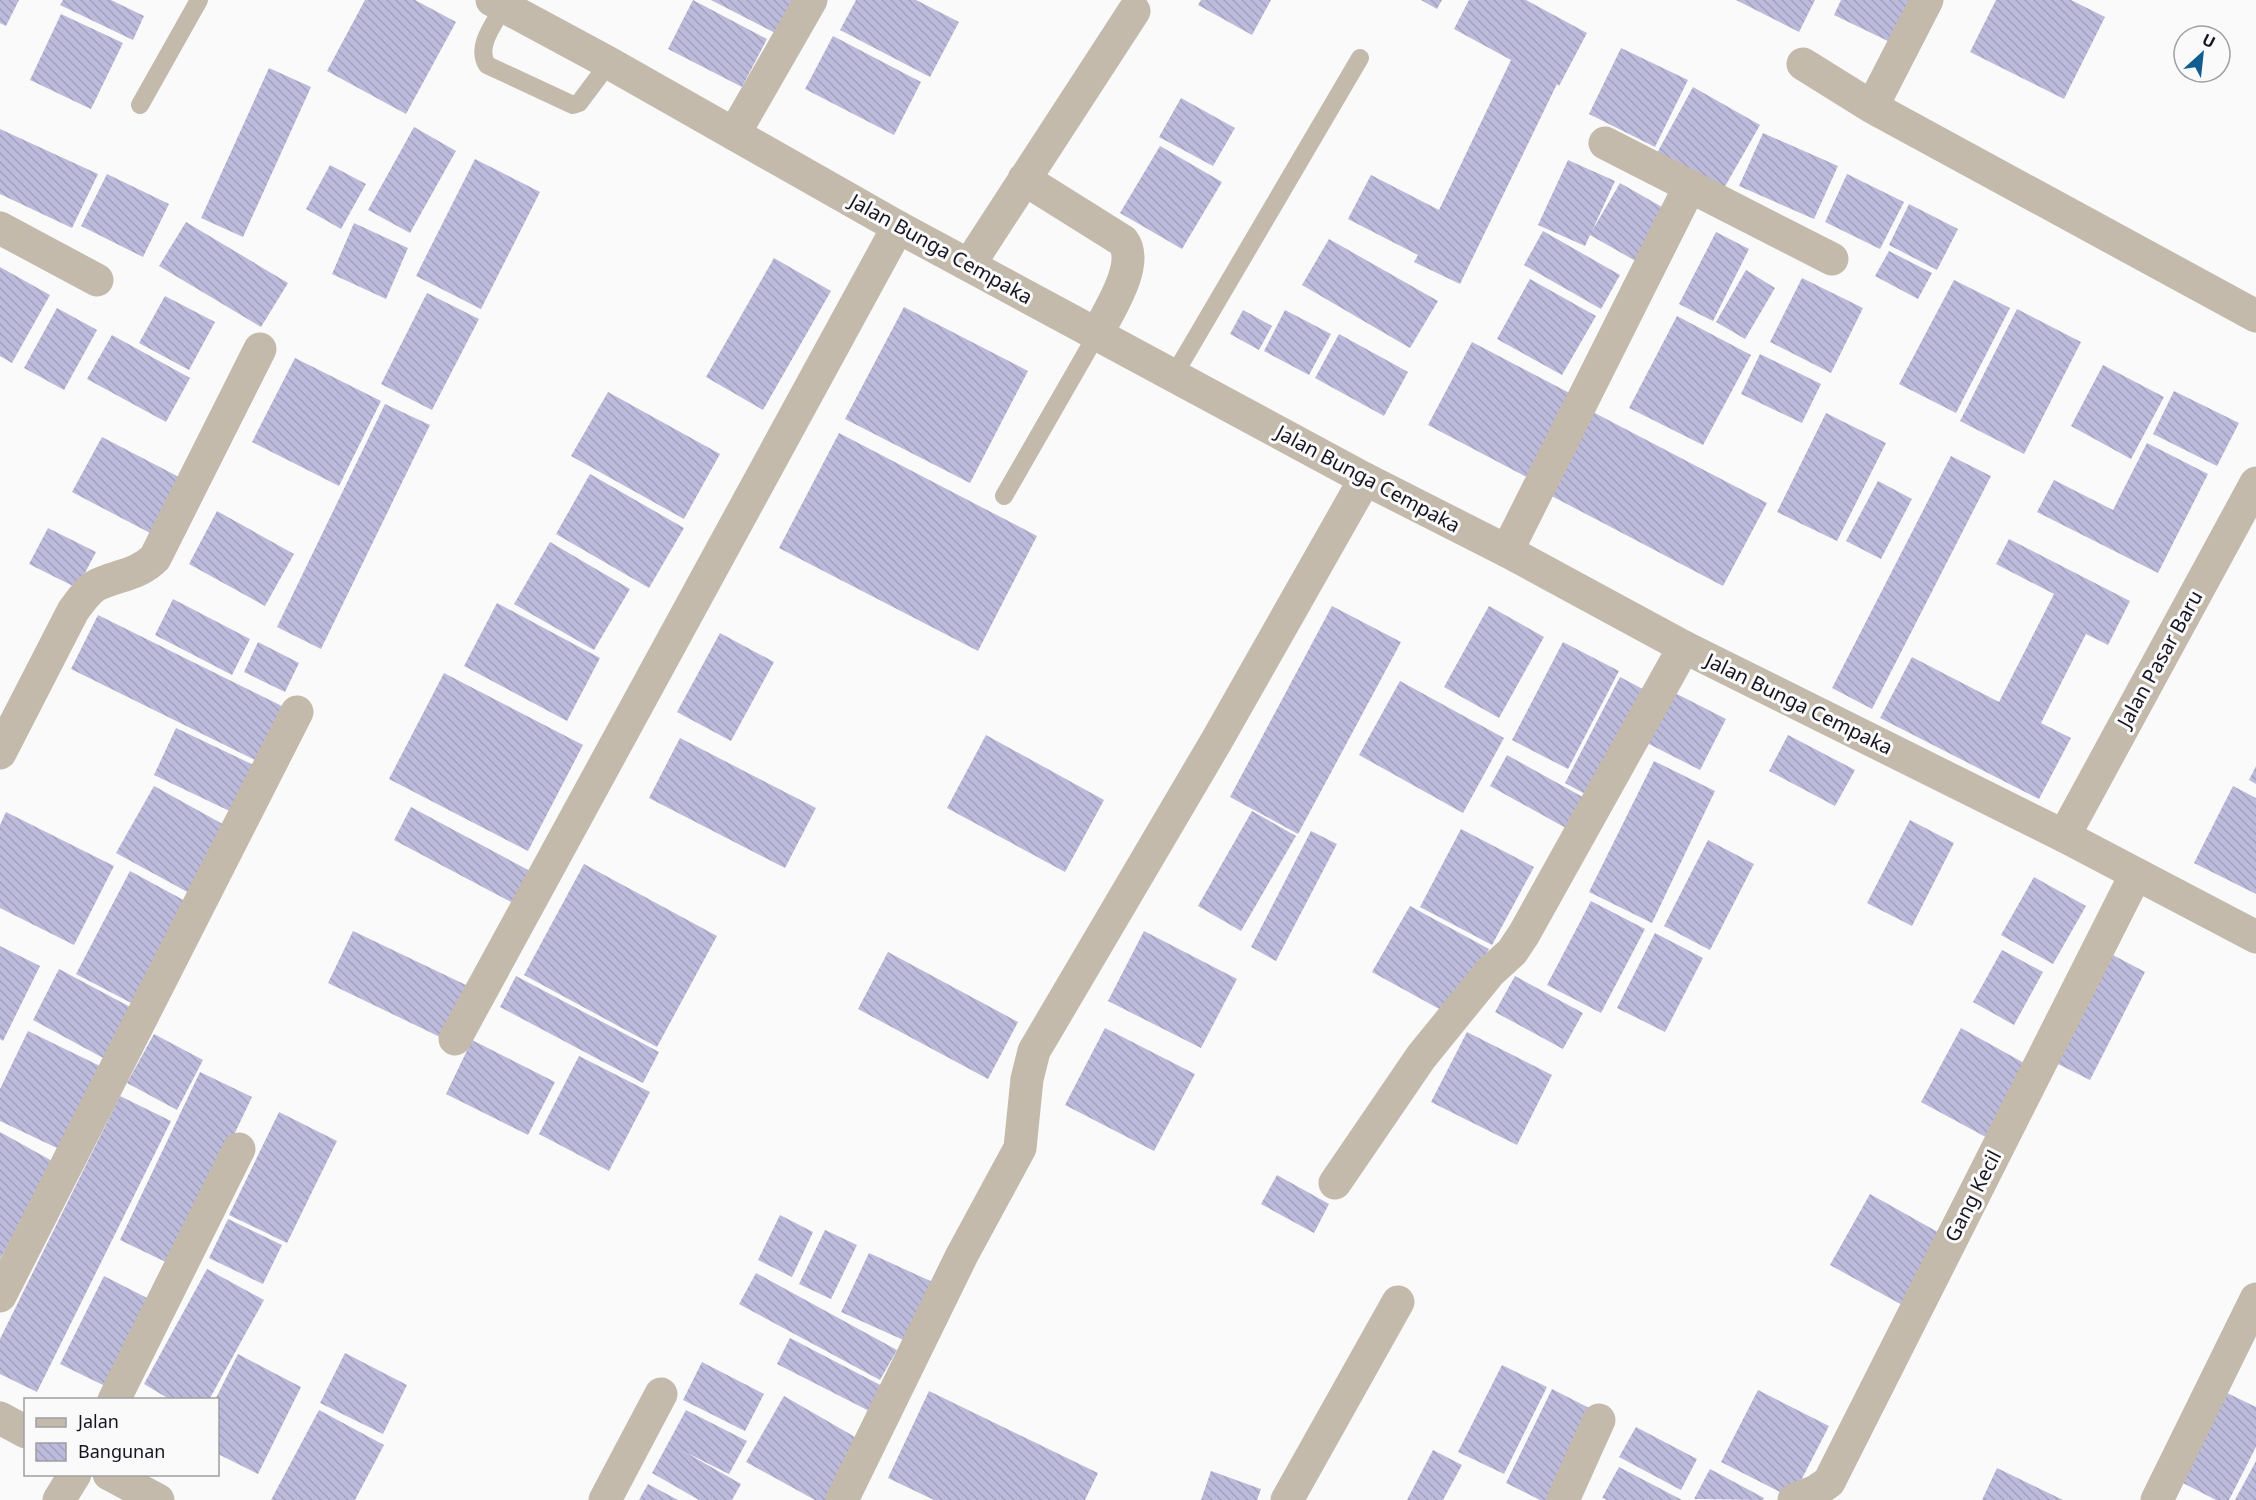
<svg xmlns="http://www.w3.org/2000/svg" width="2256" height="1500" font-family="'Noto Sans',sans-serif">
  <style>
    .building { fill: url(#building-back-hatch) }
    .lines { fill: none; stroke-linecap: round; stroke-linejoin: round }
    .service { stroke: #c3baac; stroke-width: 18 }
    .minor { stroke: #c3baac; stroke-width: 33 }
    .tertiary { stroke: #c3baac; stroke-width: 33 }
    .labels { text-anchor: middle; stroke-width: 6; stroke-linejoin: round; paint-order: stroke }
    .street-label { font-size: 20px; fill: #161420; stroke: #fafafa }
  </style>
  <defs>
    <pattern id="building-back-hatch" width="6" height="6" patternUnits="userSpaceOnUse" patternTransform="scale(1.5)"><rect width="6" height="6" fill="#bdbbdb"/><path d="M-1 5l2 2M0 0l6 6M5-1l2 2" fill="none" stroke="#a2a0bc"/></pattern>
  </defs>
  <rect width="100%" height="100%" fill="#fafafa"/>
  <!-- building -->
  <path class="building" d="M0,0H19L6,26L0,23Z
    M63,0H111L144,16L133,40L60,5Z
    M365,0H415L456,22L406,114L327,71Z
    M693,0L767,39L742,87L668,49Z
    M711,0H797L779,35Z
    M856,0H916L959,22L930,77L840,30Z
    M1201,0H1271L1252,35L1198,5Z
    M1421,0H1442L1437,9Z
    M1469,0H1526L1587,33L1559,86L1557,84L1460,284L1414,262L1418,255L1348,219L1371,175L1439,210L1511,60L1454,29Z
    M1736,0H1815L1799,32Z
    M1841,0H1913L1892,43L1834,15Z
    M1996,0H2071L2105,17L2064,99L1970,52Z
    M61,14L123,43L91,109L30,80Z
    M833,36L921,82L894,135L805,89Z
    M1621,48L1688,80L1655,147L1589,114Z
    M269,68L311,87L243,237L201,218Z
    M1693,87L1760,125L1723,190L1657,153Z
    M1181,98L1235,128L1213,166L1159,137Z
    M414,127L456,151L410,233L368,210Z
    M0,129L98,174L72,228L0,194Z
    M1763,133L1838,166L1814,219L1739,186Z
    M1160,146L1222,182L1182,249L1120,213Z
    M475,159L540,192L481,309L416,276Z
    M1568,160L1615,181L1592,231L1620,183L1669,211L1639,263L1590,235L1585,246L1538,225Z
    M330,165L366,184L341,229L306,209Z
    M107,174L169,204L143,257L81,226Z
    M1847,174L1904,202L1880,249L1825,222Z
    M1909,204L1958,229L1937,270L1889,245Z
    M186,222L288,283L261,327L159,266Z
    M354,223L408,248L386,299L332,274Z
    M1543,231L1620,275L1601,309L1524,265Z
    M1716,232L1749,249L1713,321L1679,304Z
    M1329,239L1438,301L1410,348L1302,285Z
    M1889,251L1932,273L1918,299L1875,276Z
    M774,258L831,291L763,410L706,377Z
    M0,267L50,295L12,363L0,356Z
    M1746,270L1775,288L1745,339L1716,322Z
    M1802,278L1863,308L1831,373L1770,342Z
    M1530,279L1596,316L1562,375L1497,339Z
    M1954,280L2010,308L1956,413L1899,384Z
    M427,293L479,319L432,410L381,384Z
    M165,296L215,322L189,370L139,343Z
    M904,307L1028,371L970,483L845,419Z
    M57,308L97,330L64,390L24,368Z
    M2017,309L2081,342L2024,454L1960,421Z
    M1243,310L1272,326L1259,350L1230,334Z
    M1285,310L1331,334L1309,375L1264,351Z
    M1677,316L1751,355L1703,445L1629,408Z
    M1339,334L1408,372L1384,416L1315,378Z
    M112,335L190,378L166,422L87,379Z
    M1472,342L1581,399L1538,483L1428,425Z
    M1760,354L1821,384L1802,423L1741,394Z
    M295,358L381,401L339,486L252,442Z
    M2103,365L2164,397L2131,459L2071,426Z
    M2174,391L2239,423L2217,466L2153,434Z
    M608,392L720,454L684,519L571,456Z
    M385,404L430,425L321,649L277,627Z
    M1589,410L1767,503L1723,586L1546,493Z
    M1826,413L1886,443L1837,541L1777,512Z
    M839,433L1037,536L978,651L779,548Z
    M102,437L179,477L150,533L72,492Z
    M2147,443L2208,474L2158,573L2037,512L2054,480L2113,510Z
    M1951,456L1991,476L1872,709L1832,688Z
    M590,474L684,528L649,588L556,534Z
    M1878,481L1912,499L1881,559L1846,541Z
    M217,511L294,554L265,606L189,564Z
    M48,528L96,552L77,588L29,564Z
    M2009,539L2130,601L2108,645L2086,634L2041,723L2071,738L2039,799L1880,718L1912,657L1999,702L2054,594L1996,564Z
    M550,542L630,589L594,650L514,604Z
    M173,599L250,639L232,675L155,635Z
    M497,603L600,658L567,721L464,666Z
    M1332,606L1401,642L1298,834L1230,797Z
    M1489,606L1544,637L1499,718L1444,687Z
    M98,615L286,708L259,762L71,669Z
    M720,633L774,662L731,741L677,712Z
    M258,642L299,663L285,692L244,672Z
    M1563,642L1619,671L1568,769L1512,740Z
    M444,673L583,745L528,851L389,779Z
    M1620,677L1654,695L1598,801L1565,783Z
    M1400,681L1504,738L1463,813L1359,755Z
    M1673,692L1726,719L1700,770L1647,743Z
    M176,728L262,769L240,816L154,775Z
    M986,735L1104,800L1065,872L947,808Z
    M1788,735L1855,770L1835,806L1769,771Z
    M680,738L816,808L785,868L649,798Z
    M1507,755L1590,801L1573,832L1490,786Z
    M1654,761L1715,791L1652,923L1589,892Z
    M2256,766V784L2249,780Z
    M154,786L228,827L191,894L116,853Z
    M2233,786L2256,798V894L2194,863Z
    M411,807L530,871L513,903L394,840Z
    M1252,811L1296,836L1241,931L1198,906Z
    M6,812L114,866L74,945L0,908V825Z
    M1910,820L1954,843L1912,926L1867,903Z
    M1461,829L1534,867L1492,945L1420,907Z
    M1311,831L1337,844L1276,961L1251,947Z
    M1708,840L1754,864L1710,950L1664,926Z
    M584,864L717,936L657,1047L524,975Z
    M130,871L189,903L135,1005L76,974Z
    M2034,877L2086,906L2053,964L2001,935Z
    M1591,901L1645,929L1601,1013L1547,985Z
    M1410,906L1489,949L1452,1016L1372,972Z
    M353,931L466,985L440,1037L328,983Z
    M1144,931L1237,979L1201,1048L1108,1001Z
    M1655,933L1703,958L1665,1032L1617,1008Z
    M0,946L40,966L3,1041L0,1039Z
    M2002,950L2043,972L2014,1025L1973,1002Z
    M888,952L1018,1022L988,1079L858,1009Z
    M2111,954L2145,972L2090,1080L2056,1063Z
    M59,969L134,1009L107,1060L33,1020Z
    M516,976L659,1052L643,1083L500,1007Z
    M1515,976L1583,1013L1563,1049L1495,1012Z
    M1105,1028L1195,1074L1154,1151L1065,1105Z
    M1961,1028L2035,1069L1995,1142L1921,1102Z
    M28,1031L100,1066L59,1149L0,1121V1089Z
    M1467,1032L1552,1075L1517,1145L1431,1102Z
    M154,1034L203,1060L177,1110L127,1083Z
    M472,1040L555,1082L528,1135L446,1094Z
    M579,1056L650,1092L609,1171L539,1134Z
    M200,1072L252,1097L172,1265L120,1240Z
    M120,1096L171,1121L37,1392L0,1374V1339Z
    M279,1112L337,1141L287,1243L229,1215Z
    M0,1132L54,1162L0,1259Z
    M1277,1175L1329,1204L1314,1233L1261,1204Z
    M1870,1194L1943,1235L1904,1306L1830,1265Z
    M780,1215L813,1232L792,1277L758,1260Z
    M228,1219L282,1245L263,1284L209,1258Z
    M825,1230L857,1245L831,1299L799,1284Z
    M869,1253L937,1284L910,1343L841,1312Z
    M207,1269L264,1300L209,1400H171L144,1384Z
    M756,1273L897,1350L880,1380L739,1304Z
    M104,1276L151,1300L107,1387L60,1364Z
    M790,1338L888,1389L875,1414L777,1364Z
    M345,1353L407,1385L383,1434L320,1403Z
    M238,1354L301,1387L258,1474L218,1454L215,1400Z
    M702,1362L764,1394L745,1431L683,1400Z
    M1502,1365L1547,1387L1504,1474L1458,1452Z
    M1552,1389L1595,1411L1552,1500H1540L1506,1483Z
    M1758,1390L1829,1426L1792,1498L1721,1462Z
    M929,1391L1098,1473L1085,1500H934L888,1478Z
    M2225,1392L2256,1407V1447L2229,1500H2216L2179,1481Z
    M784,1396L862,1441L829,1500H815L746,1462Z
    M319,1410L384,1445L355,1500H271Z
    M686,1410L747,1441L729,1474L683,1451L741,1484L732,1500H699L652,1473Z
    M1636,1427L1697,1459L1681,1490L1619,1457Z
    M1433,1450L1462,1465L1443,1500H1407Z
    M2256,1461V1500H2235Z
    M1619,1467L1682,1500H1607L1602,1498Z
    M1997,1468L2063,1500H1982Z
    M1710,1469L1764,1498L1763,1500L1694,1499Z
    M1211,1471L1261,1489L1257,1500H1201Z
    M648,1484L678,1500H639Z"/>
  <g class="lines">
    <!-- service -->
    <path class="service" d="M504,6C495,23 475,46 487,65L573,105L579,103L609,63
      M140,105L199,0
      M1174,375L1360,58
      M1004,496L1097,334"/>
    <!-- minor -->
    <path class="minor" d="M1803,64L1872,107L2256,316
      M1872,107L1927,0
      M734,134L811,0
      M1605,143L1832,259
      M1024,179L1123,241C1140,264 1109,310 1097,334
      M0,228L97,280
      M969,265L1134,11
      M1507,551L1690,186
      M0,753L73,611C79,603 86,592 95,586C116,575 137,576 155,558L260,349
      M2064,836L2256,937
      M455,1039L898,227
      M1335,1183L1421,1057L1490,972L1512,952L1524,934L1684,647
      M0,1296L297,712
      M114,1400L239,1149
      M0,1418L26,1432
      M109,1474L158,1500
      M59,1500L75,1474
      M605,1500L661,1394
      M842,1500L962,1255L1020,1148L1027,1079L1034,1051L1217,740L1365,479
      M1287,1500L1398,1302
      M1563,1500L1599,1420
      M1794,1500L1816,1491L1829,1482L2136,874
      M2157,1500L2256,1299"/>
    <!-- tertiary -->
    <path class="tertiary" d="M492,0L609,63L898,227L1365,479L1507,551L1684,647L2064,836L2256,483"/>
  </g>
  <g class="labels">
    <!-- street labels -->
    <g class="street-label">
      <text transform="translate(941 249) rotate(29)" y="7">Jalan Bunga Cempaka</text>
      <text transform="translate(1368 479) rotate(28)" y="7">Jalan Bunga Cempaka</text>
      <text transform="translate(2160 659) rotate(-61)" y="7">Jalan Pasar Baru</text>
      <text transform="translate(1799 704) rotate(26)" y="7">Jalan Bunga Cempaka</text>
      <text transform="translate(1973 1196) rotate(-63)" y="7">Gang Kecil</text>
    </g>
  </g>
  <!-- legend -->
  <rect x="24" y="1398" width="195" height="78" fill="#fafafa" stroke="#9f9ea3" stroke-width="1.5"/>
  <rect x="36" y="1418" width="30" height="9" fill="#c3baac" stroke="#9f9ea3" stroke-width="1.5"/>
  <text x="78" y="1428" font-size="18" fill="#161420">Jalan</text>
  <rect x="36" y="1443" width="30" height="18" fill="url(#building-back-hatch)" stroke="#9f9ea3" stroke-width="1.5"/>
  <text x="78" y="1458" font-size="18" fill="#161420">Bangunan</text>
  <!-- north arrow -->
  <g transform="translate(2202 54) rotate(27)"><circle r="28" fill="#fafafa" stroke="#9f9ea3" stroke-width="1.5"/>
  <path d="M0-4.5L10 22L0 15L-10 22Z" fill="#115d90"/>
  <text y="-9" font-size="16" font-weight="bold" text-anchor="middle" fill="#161420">U</text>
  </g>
</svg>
